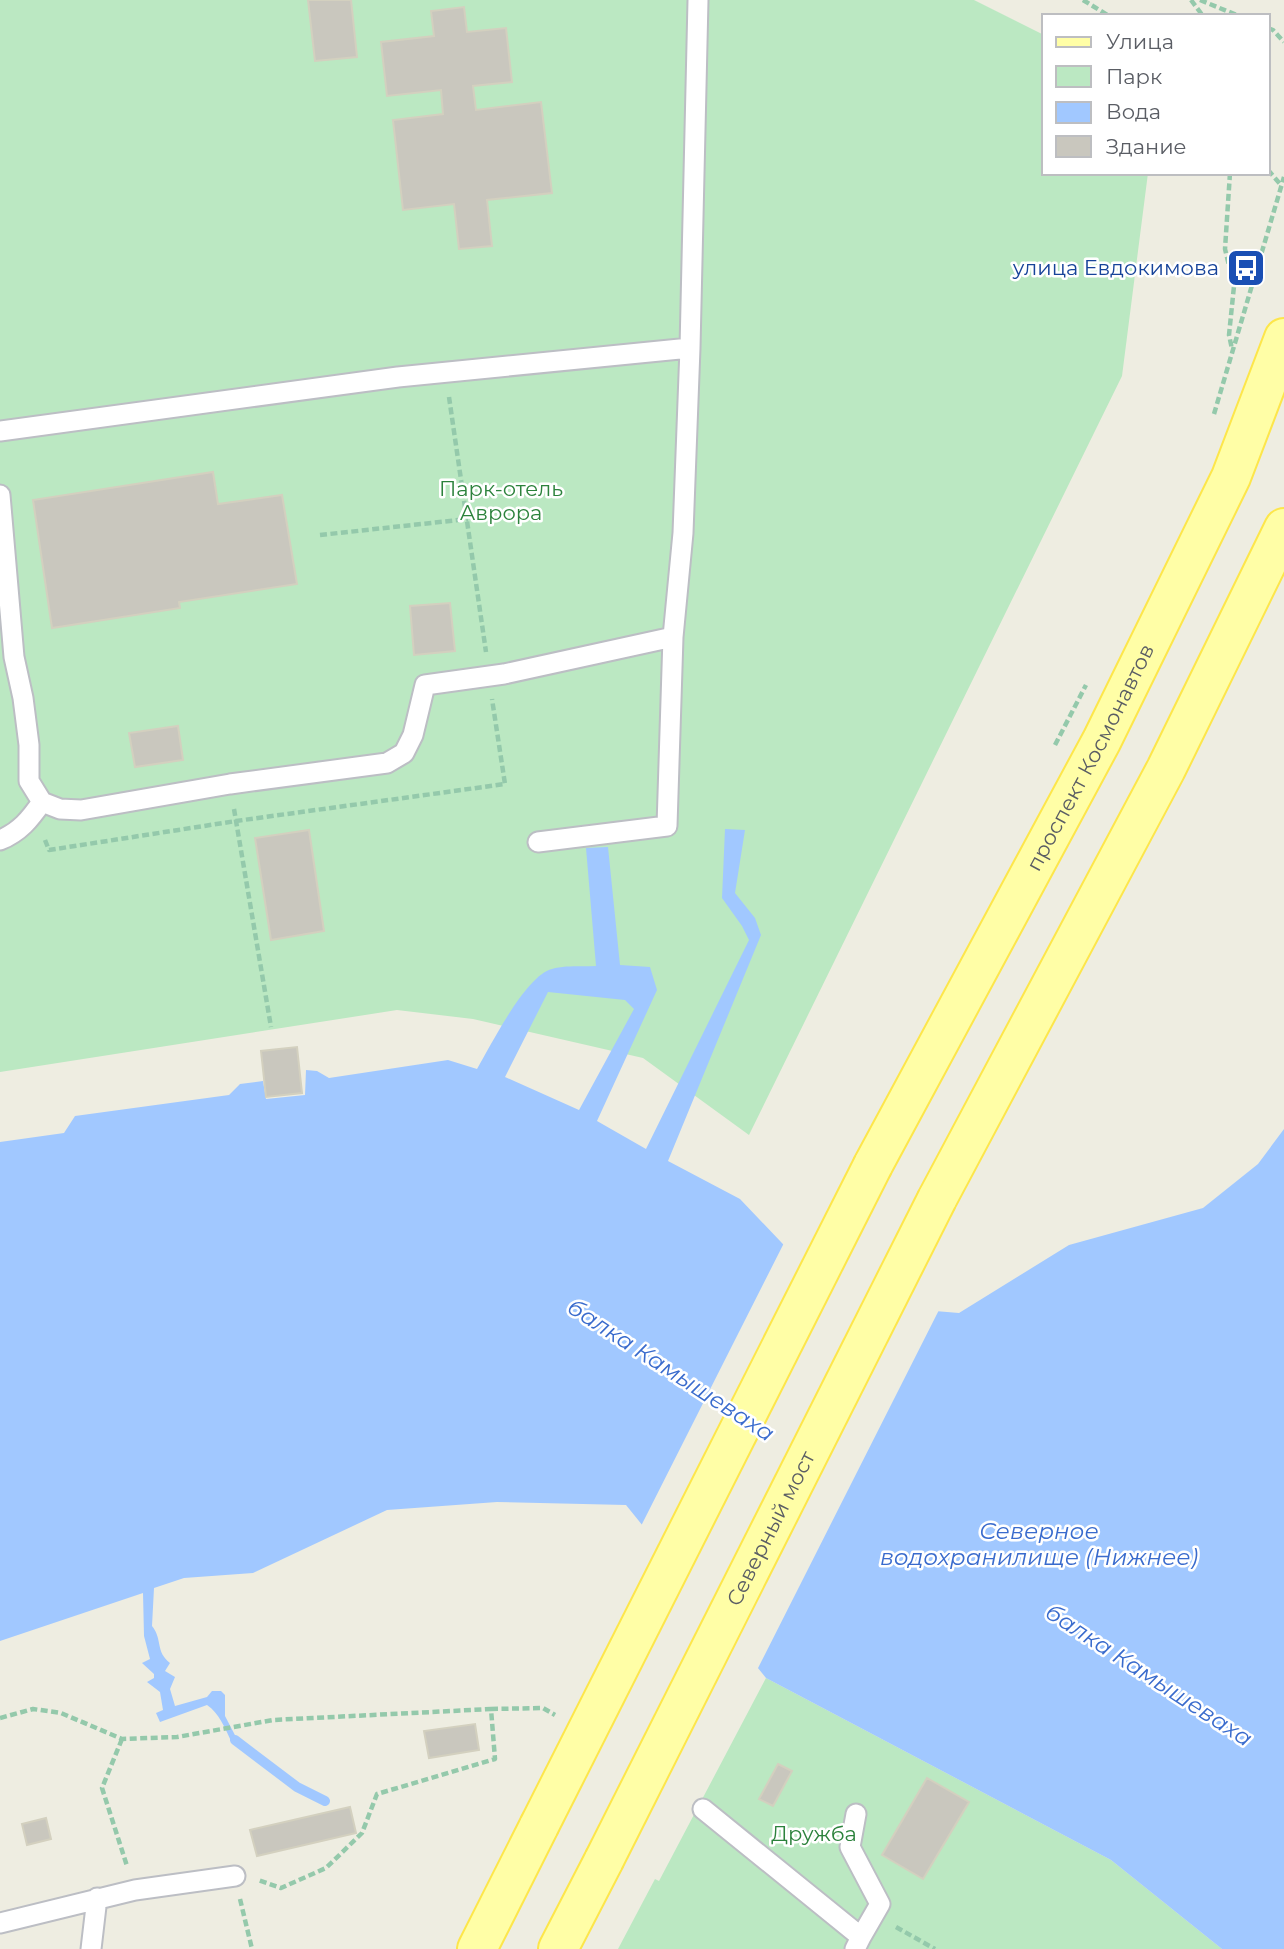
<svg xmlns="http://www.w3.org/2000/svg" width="1284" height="1949" font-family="Montserrat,sans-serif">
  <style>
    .green { fill: #bbe8c2 }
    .water { fill: #a1c8ff; fill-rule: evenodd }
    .pier { fill: #eeede1 }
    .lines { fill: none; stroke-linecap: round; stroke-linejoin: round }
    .stream { stroke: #a1c8ff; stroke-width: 10 }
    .building { fill: #c9c7be; stroke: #d3d0bf; stroke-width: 2 }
    .lane-casing { stroke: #bcbec4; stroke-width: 23 }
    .primary-casing { stroke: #fde64b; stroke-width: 42 }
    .path { stroke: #94c9ab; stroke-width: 4.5; stroke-dasharray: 7 3.5; stroke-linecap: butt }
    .lane { stroke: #fff; stroke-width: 19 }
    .primary { stroke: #fffea6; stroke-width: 38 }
    .primary-bridge-casing { stroke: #fde64b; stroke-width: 42; stroke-linecap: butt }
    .primary-bridge { stroke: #fffea6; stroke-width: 38 }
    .labels { text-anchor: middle; stroke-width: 5; stroke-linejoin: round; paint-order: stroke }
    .transit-label { font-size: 21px; fill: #164399; stroke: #fff; text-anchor: end }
    .park-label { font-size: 21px; fill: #2c823c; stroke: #fff }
    .street-label { font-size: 21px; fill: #5a5d64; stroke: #fff }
    .water-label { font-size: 23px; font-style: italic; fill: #396bcd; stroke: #fff }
  </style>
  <rect width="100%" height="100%" fill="#eeede1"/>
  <!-- green -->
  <path class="green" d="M0,0H974L1044,35V173H1148L1122,376L749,1135L643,1058L473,1019L397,1010L0,1072Z
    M766,1678L1111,1860L1222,1949H618L655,1879L659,1881Z"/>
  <!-- water -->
  <path class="water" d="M725,829L745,830L735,893L755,918L761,935L668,1161L740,1199L839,1303L959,1313L1069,1245L1203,1208L1258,1164L1284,1129V1949H1222L1111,1860L766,1678L626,1505L497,1502L387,1510L253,1573L184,1578L154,1588L152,1626C163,1640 155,1651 170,1663L165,1671L175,1677L170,1689L175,1706L207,1697L212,1691H221L225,1695V1716L237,1739L231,1741C225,1728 219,1713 207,1705L160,1722L156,1713L163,1710L160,1692L147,1682L154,1678V1674L142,1663L150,1659L144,1636L143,1593L0,1641V1142L64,1133L75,1116L229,1095L240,1084L263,1081L266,1099L305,1095L306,1070L317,1071L329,1078L448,1060L477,1069C491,1045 526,975 552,969C565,965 582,967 596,966L586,848L608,847L620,965L650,967L657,990L597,1121L646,1149L749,940L742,926L722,898ZM548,992L625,1000L634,1009L579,1110L505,1077Z"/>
  <!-- pier -->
  <path class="pier" d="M785,1241L840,1300L940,1308L756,1672L640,1528Z"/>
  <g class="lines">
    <!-- stream -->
    <path class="stream" d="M235,1740L297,1787L325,1801"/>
  </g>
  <!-- building -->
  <path class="building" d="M308,0H351L357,57L315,61Z
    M464,7L467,32L506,28L512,82L473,86L476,110L541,102L552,193L487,200L492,246L459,249L454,204L403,210L393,120L443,114L441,90L387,96L381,42L434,36L431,11Z
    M213,472L218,504L282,495L297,584L179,602L180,608L52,628L33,500Z
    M450,603L455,651L414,655L410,606Z
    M178,726L183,760L135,767L129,733Z
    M309,830L324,931L271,940L255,838Z
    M297,1047L302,1093L266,1097L261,1051Z
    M475,1724L479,1750L429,1758L424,1731Z
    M778,1764L792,1771L773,1806L759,1799Z
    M927,1778L969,1802L923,1879L882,1855Z
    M350,1807L356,1833L257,1856L250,1830Z
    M46,1818L51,1839L27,1845L22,1824Z"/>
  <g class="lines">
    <defs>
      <path id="lane" d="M0,431L398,377L690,348
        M0,495L14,657L23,698L29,745V781L42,802L60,809L81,810L230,784L387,763L404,753L413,735L425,685L504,674L673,637
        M0,840C20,832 30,819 42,802
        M538,842L667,826L673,637L683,533L690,348L698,0
        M703,1809L861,1937L855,1949
        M856,1814L850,1847L880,1904L861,1937
        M0,1923L135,1890L235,1876
        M91,1949L97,1898"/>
      <g id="primary">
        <path id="s1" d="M873,1165L1102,740L1231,477L1284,338"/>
        <path d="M937,1199L1166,769L1284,528"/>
        <path d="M477,1949L539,1826"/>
        <path d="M558,1949L604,1860"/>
      </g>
    </defs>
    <!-- lane casing -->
    <use href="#lane" class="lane-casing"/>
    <!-- primary casing -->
    <use href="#primary" class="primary-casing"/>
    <!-- path -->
    <path class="path" d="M1083,0L1109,16
      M1191,0L1203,16
      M1200,0L1239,16
      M1268,28L1273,30L1284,42
      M1268,170L1281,185
      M1230,173L1225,249L1234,286L1229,335L1232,349
      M449,397L486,652
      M1214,414L1284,177
      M320,535L468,519
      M1055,745L1086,685
      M234,809L271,1027
      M45,840L49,850L236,821L505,784L492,699
      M491,1709L543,1708L555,1715
      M0,1718L33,1709L61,1713L122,1739L177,1737L273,1720L491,1709L495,1759L377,1794L362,1833L326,1868L281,1888L258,1880
      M122,1739L102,1788L127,1866
      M240,1899L252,1949
      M896,1927L935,1949"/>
    <!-- lane -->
    <use href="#lane" class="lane"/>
    <!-- primary -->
    <use href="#primary" class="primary"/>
    <defs>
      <g id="primary-bridge">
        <path d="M539,1826L873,1165"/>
        <path id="s2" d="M604,1860L937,1199"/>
      </g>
    </defs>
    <!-- primary-bridge casing -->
    <use href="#primary-bridge" class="primary-bridge-casing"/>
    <!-- primary-bridge -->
    <use href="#primary-bridge" class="primary-bridge"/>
  </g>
  <!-- icons -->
  <defs>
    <symbol id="bus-square" viewBox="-11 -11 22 22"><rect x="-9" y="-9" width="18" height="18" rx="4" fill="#1a4fb4" stroke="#fff"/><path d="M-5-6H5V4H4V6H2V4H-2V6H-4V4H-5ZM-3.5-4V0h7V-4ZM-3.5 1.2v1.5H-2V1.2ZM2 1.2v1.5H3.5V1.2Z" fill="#fff"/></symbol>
  </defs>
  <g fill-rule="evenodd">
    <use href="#bus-square" x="1224" y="246" width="44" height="44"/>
  </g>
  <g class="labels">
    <!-- transit labels -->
    <g class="transit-label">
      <text x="1219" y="275">улица Евдокимова</text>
    </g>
    <!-- park labels -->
    <g class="park-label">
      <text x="501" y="496">Парк-отель<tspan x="501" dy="24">Аврора</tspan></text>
      <text x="814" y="1841">Дружба</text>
    </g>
    <!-- street labels -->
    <g class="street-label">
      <text dy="7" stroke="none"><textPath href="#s1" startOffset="462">проспект Космонавтов</textPath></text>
      <text dy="7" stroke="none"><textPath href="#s2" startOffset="371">Северный мост</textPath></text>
    </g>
    <!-- water labels -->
    <g class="water-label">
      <text transform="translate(671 1370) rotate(33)" y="8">балка Камышеваха</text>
      <text x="1039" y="1539">Северное<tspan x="1039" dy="26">водохранилище (Нижнее)</tspan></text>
      <text transform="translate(1149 1675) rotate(33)" y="8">балка Камышеваха</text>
    </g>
  </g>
  <!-- legend -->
  <rect x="1042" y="14" width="228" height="161" fill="#ffffff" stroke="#bdbec1" stroke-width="2"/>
  <rect x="1056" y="37" width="35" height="10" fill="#fffea6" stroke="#bdbec1" stroke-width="2"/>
  <text x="1106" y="49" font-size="21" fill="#5a5d64">Улица</text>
  <rect x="1056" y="66" width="35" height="21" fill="#bbe8c2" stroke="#bdbec1" stroke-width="2"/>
  <text x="1106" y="84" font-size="21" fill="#5a5d64">Парк</text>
  <rect x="1056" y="102" width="35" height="21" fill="#a1c8ff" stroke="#bdbec1" stroke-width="2"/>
  <text x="1106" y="119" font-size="21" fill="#5a5d64">Вода</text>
  <rect x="1056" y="136" width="35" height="21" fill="#c9c7be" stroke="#bdbec1" stroke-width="2"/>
  <text x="1106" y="154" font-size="21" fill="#5a5d64">Здание</text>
</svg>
